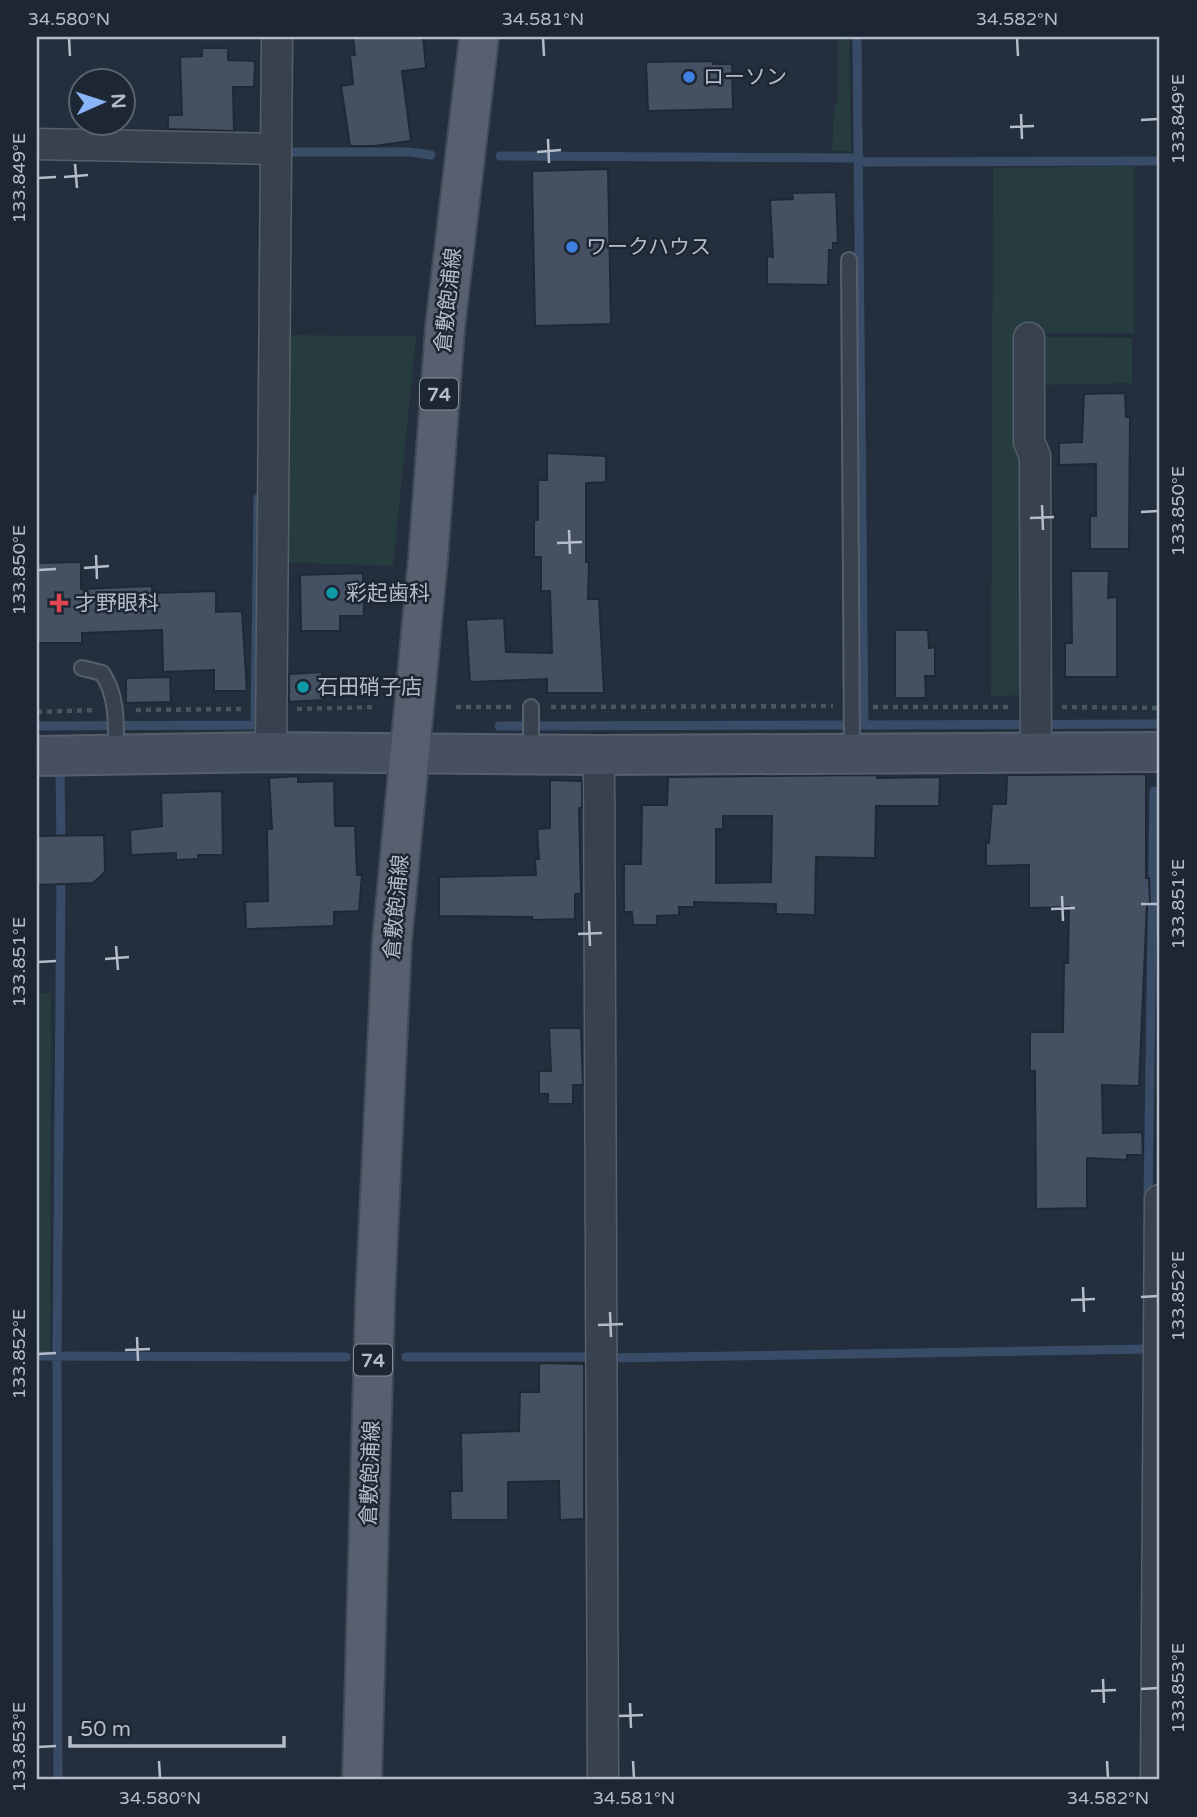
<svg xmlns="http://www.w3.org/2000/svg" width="1197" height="1817" font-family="'Varela Round','Noto Sans JP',sans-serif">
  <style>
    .green { fill: #263c3f }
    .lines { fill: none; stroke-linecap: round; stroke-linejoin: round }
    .stream { stroke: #394c67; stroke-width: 9 }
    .building { fill: #455162; stroke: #1f2835; stroke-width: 2; fill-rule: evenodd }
    .lane-casing { stroke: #565f6c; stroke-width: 18 }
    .street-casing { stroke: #565f6c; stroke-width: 33 }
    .secondary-casing { stroke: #565f6c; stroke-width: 42 }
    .primary-casing { stroke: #414a57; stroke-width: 42 }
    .path { stroke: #44595c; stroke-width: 4.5; stroke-dasharray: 5 5; stroke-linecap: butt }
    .lane { stroke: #38414e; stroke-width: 14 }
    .street { stroke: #38414e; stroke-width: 30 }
    .secondary { stroke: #465061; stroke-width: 38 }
    .primary { stroke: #56606e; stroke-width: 38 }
    .ticks { fill: none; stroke: #b4bcc9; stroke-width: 2.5 }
    .shop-dot { fill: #3f7fe0; stroke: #1d2633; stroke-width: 2.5 }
    .culture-dot { fill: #0f9aa8; stroke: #1d2633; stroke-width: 2.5 }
    .health-dot { fill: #e0444e; stroke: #1d2633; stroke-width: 2.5 }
    .labels { text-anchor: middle; stroke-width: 5; stroke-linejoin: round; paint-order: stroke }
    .shield { fill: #1d2633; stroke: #878f9c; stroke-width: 2 }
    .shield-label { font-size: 19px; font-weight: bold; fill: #b4bcc9 }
    .poi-label { font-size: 21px; fill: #b4bcc9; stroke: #1d2633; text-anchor: start }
    .street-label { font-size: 21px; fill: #b4bcc9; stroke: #1d2633 }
    .neatline { fill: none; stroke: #b4bcc9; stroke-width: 2.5 }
    .ticks-label { font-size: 18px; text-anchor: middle; fill: #b4bcc9 }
  </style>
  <rect width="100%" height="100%" fill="#242f3e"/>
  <!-- green -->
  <path class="green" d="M838,37H849L851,151L832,150L834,109L838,99Z
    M1134,166V333H1023V695L991,696L993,168Z
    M281,335L416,336L393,566L277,562Z
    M1038,337L1132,338V383L1039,385Z
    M37,993H51L50,1352H37Z"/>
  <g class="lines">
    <!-- stream -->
    <path class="stream" d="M857,37L864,724
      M284,152H409L431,155
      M500,156L859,158
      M859,162L1160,161
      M255,725L258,498
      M37,726L261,725
      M499,726L1160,724
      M60,770L61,846
      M1148,1201L1154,791
      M37,1356L346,1357
      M406,1357H595
      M609,1358L1150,1349
      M58,1780L57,1356L61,874"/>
  </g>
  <!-- building -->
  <path class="building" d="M353,37H423L426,68L402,71L411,141L374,146H350L341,86L353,84L350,55H355Z
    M202,48H228V60L255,61L254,87H233L234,131L168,129V115H182L180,57L202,56Z
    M713,61V64H732L733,109L648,111L646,62Z
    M608,169L611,324L535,326L532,171Z
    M836,192L838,243H833V250H829L828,285L767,284V256L773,257L770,200L793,199L792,193Z
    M1125,393L1126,417H1130L1129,549H1090V516H1096V464L1059,465V443L1082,442L1084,394Z
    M547,453L606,456V482L586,483V562H589L588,599H599L604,693H547V679L470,682L466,620L504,618L506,652L552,653L550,591H541V557H534V520H538V480H547Z
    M81,562V589L152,586V593L216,591V612L242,611L247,691H214V670L163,672L162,630L82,633V643H37V563Z
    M1071,571H1109L1108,598L1117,597V677H1065V643H1072Z
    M363,573L364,616H340V631H301L300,575Z
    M895,630H928L929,648L935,647V676H925L926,698H895Z
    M322,672L323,700L289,702V674Z
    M170,677L171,702L126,703V678Z
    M1146,774V878H1149L1150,903H1147L1139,1086L1102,1085L1103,1133L1142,1132L1143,1155H1127V1160L1087,1158V1208L1036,1209L1035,1071H1030V1032H1063L1064,963H1068L1069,907L1029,908V865L986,866V842L989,843L992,804H1006L1007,775Z
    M877,775V778L940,777L939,806H876L875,858L816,857L815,915L776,914V904L694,902V907H679V915L657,916V925H633L632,912H624V864H641L642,805H667L668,777ZM723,816H772L771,882L716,883V829H723Z
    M298,776V782L334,781L335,826H355L357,875H362L359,911L334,912V926L246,929L245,902L268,901L267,829H272L269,778Z
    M550,780L582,781V808H579L581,894H575V919L532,920V917L439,916V877L536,875L535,859H539L537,829L550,828Z
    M222,791L223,855H198V859L176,860V853L131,855L130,830L162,826L161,793Z
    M104,835L105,872L93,883L37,885V836Z
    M549,1028H581L583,1085H573V1104H548V1094H539V1071H551Z
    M539,1363L584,1364V1519L560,1520L559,1481L508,1482V1520H451L450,1491H462L461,1433L519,1431L520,1392H539Z"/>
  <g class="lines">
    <defs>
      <path id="lane" d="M849,260L852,753
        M82,668L102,673C118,696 116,726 116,754
        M531,707V753"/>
      <path id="street" d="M37,144L275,149
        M1029,338V442L1035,456L1036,754
        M271,752L277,37
        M599,755L603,1780
        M1156,1780L1160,1200"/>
      <path id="secondary" d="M37,756L271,752L599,755L1160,752"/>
      <path id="primary" d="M362,1780L375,1302L392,941L428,559L445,328L479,37"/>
    </defs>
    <!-- lane casing -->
    <use href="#lane" class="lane-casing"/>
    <!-- street casing -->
    <use href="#street" class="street-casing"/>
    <!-- secondary casing -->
    <use href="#secondary" class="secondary-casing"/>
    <!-- primary casing -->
    <use href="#primary" class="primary-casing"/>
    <!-- path -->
    <path class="path" d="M456,707H511
      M551,707L833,706
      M873,707H1008
      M1062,707L1160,708
      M297,709L377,707
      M136,710L243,709
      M37,712L96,710"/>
    <!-- lane -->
    <use href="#lane" class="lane"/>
    <!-- street -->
    <use href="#street" class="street"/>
    <!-- secondary -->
    <use href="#secondary" class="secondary"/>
    <!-- primary -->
    <use href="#primary" class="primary"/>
  </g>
  <!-- ticks -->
  <path class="ticks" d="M69,38L70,56M543,38L544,56M1017,38L1018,56M1021,114L1022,139M1141,120L1158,119M1010,127L1034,126M548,139L549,163M537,152L561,150M75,164L77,188M64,177L88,175M38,178L56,177M1042,505L1043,530M1141,512L1158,511M1030,518L1054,517M569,530L570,554M557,543L582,542M96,555L97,579M84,568L109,566M38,570L56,569M1062,896L1063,921M1141,904H1158M1051,909L1075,908M589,921L590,946M578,934L602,933M116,946L118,970M105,959L129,957M38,962L56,961M1083,1287L1084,1312M1141,1297L1158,1296M1071,1300L1095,1299M610,1312L611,1337M598,1325L623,1324M137,1337L138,1361M125,1350L150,1349M38,1354L56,1353M1103,1679L1104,1703M1141,1689L1158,1688M1091,1691L1116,1690M630,1703L631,1728M619,1716L643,1715M38,1747L56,1746M159,1761L160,1778M633,1761L634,1778M1107,1761L1108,1778"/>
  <!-- markers -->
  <g class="shop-dot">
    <circle cx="689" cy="77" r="7"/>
    <circle cx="572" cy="247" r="7"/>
  </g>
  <g class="culture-dot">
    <circle cx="332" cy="593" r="7"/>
    <circle cx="303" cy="687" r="7"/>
  </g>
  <path class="health-dot" d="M55.5 592.5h7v7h7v7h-7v7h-7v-7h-7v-7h7z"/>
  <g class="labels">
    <!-- shield labels -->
    <g class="shield">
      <rect x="420" y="378.5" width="38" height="31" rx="5"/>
      <rect x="354" y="1344.5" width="38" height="31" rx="5"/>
    </g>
    <g class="shield-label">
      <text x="439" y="401">74</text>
      <text x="373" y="1367">74</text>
    </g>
    <!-- poi labels -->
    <g class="poi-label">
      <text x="703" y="84">ローソン</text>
      <text x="586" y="254">ワークハウス</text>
      <text x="346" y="600">彩起歯科</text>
      <text x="75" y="610">才野眼科</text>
      <text x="317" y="694">石田硝子店</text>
    </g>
    <!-- street labels -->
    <g class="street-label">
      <text transform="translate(448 300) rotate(-84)" y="7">倉敷飽浦線</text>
      <text transform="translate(396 907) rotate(-85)" y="7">倉敷飽浦線</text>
      <text transform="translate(370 1473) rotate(-88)" y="7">倉敷飽浦線</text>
    </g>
  </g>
  <!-- border -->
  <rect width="1197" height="1817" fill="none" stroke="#1d2633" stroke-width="77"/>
  <!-- north arrow -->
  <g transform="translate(102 102) rotate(87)"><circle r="33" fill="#1d2633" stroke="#59626f" stroke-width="2"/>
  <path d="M0-5L12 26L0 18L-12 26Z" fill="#8ab4f8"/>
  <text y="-10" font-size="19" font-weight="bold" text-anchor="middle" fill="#b4bcc9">N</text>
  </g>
  <!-- scale -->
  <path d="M70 1736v10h214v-10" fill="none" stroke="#b4bcc9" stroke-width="3.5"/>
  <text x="80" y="1736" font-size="21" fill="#b4bcc9" stroke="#1d2633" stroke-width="5" paint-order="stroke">50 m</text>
  <rect x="38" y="38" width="1120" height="1740" class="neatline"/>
  <g class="ticks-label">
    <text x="69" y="25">34.580°N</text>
    <text x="543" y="25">34.581°N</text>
    <text x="1017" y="25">34.582°N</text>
    <text transform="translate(1178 119) rotate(-90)" y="6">133.849°E</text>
    <text transform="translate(19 178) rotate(-90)" y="6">133.849°E</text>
    <text transform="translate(1178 511) rotate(-90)" y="6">133.850°E</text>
    <text transform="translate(19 570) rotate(-90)" y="6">133.850°E</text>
    <text transform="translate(1178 904) rotate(-90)" y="6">133.851°E</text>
    <text transform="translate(19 962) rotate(-90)" y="6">133.851°E</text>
    <text transform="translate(1178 1296) rotate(-90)" y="6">133.852°E</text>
    <text transform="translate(19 1354) rotate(-90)" y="6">133.852°E</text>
    <text transform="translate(1178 1688) rotate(-90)" y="6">133.853°E</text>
    <text transform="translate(19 1747) rotate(-90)" y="6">133.853°E</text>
    <text x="160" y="1804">34.580°N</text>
    <text x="634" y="1804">34.581°N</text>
    <text x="1108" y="1804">34.582°N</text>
  </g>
</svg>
